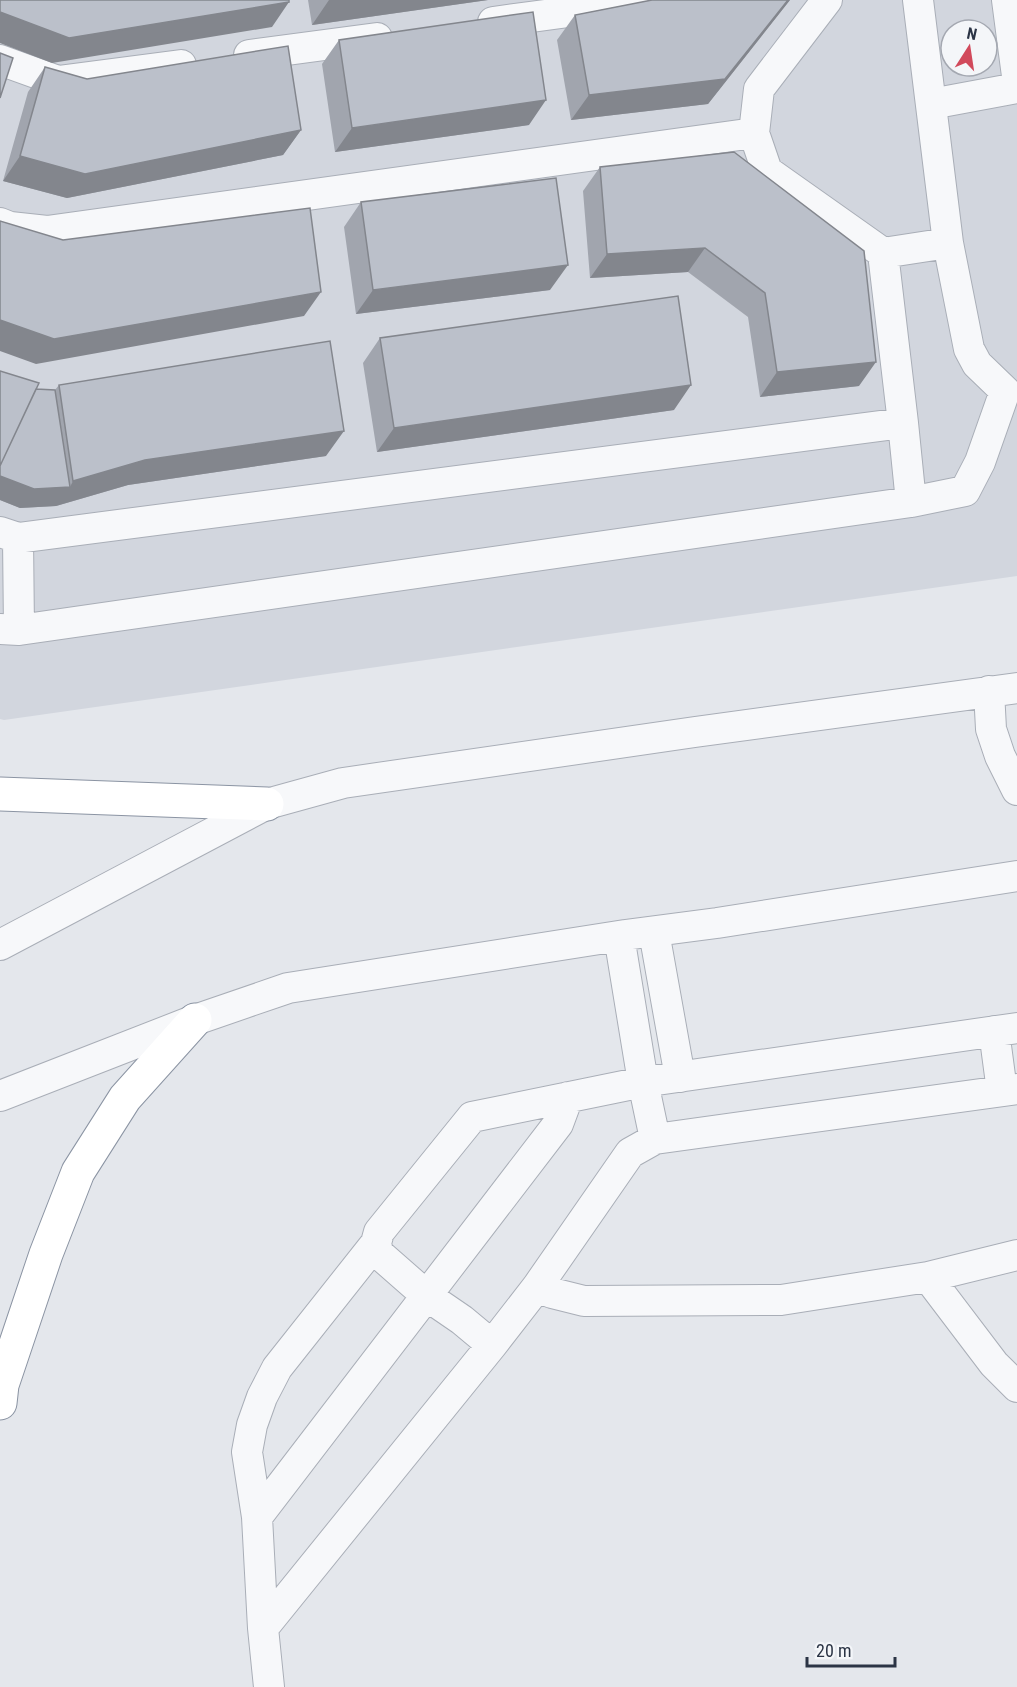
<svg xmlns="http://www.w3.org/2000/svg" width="1017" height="1687" font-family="'Roboto Condensed',sans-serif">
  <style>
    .built { fill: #d2d6de; fill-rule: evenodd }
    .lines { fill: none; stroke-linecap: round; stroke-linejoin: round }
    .minor-casing { stroke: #a9aeb7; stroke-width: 32 }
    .highway-casing { stroke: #8b94a3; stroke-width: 35 }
    .minor { stroke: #f7f8fa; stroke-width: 30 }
    .highway { stroke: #fff; stroke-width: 33 }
    .wall { fill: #a1a5ae }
    .shaded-wall { fill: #83868d }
    .building { fill: #bbc0ca; stroke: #83868d; stroke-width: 1.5 }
  </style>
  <rect width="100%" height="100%" fill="#e4e7ec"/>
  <!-- built -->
  <path class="built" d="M0,0H1017V576L4,720L0,719ZM951,30H987V66H951Z"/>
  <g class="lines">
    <defs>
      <path id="minor" d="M827,0L759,89L754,133L767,171L883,253L948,243
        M1007,0L1017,76
        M493,22L635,3L638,0
        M249,55L377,38
        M0,60L58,81L181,65
        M931,104L1017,88
        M0,223L10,227L47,231L754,133
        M883,253L903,423L911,502
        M0,532L18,538L903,423
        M18,538L19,630
        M0,629L19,630L911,502L965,491L980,462L1005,391L977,364L969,349L948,243L918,0
        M989,691L991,729L1000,756L1017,790
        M654,932L680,1077
        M619,936L643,1082L655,1139
        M0,945L267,804L343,783L695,732L1017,688
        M1017,1028L643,1082L472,1117L379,1232L376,1243L378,1253L427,1296L462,1320L492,1345L537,1287L630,1153L655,1139L1017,1089
        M994,1031L1002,1091
        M0,1096L195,1020L288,988L625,935L717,923L1017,876
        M928,1277L994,1364L1017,1387
        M537,1287L552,1293L584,1301L781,1300L928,1277L1017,1255
        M257,1517L247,1452L252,1425L262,1397L277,1368L376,1243
        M263,1628L492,1345
        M269,1687L263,1628L257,1517L558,1124L568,1097"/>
      <path id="highway" d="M0,794L267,804
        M0,1403L2,1385L46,1254L78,1172L125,1098L195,1020"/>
    </defs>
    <!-- minor casing -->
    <use href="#minor" class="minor-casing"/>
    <!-- highway casing -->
    <use href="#highway" class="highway-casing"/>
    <!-- minor -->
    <use href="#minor" class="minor"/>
    <!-- highway -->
    <use href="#highway" class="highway"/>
  </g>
  <!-- wall -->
  <path class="wall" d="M308,0H488L312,25Z
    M652,0H790L708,104L571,120L557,40L575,15Z
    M339,40L529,125L335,152L322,64Z
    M45,67L87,79L301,130L283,155L67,198L3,181L28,92Z
    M734,152L859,386L760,397L748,317L688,272L590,278L583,191L600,167Z
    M361,202L550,290L356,314L344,227Z
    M380,338L674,410L377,452L363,363Z
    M0,371L36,389L55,390L59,385L326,456L128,485L56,506L20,508L0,500Z"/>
  <!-- shaded-wall -->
  <path class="shaded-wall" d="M329,0H488L312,25Z
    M788,0H790L708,104L571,120L589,95Z
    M289,2L272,27L52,63L0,43V12Z
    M546,100L529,125L335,152L352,128Z
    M301,130L283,155L67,198L3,181L20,156Z
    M705,248L688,272L590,278L607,254Z
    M568,265L550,290L356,314L373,290Z
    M321,292L304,316L36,364L0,351V320Z
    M876,362L859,386L760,397L777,372Z
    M691,385L674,410L377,452L394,428Z
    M344,431L326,456L128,485L56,506L20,508L0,500V476L70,487L73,481L145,460Z"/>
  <!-- building -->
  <path class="building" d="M0,0H289V2L69,38L0,12Z
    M652,0H788L725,79L589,95L575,15Z
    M533,12L546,100L352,128L339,40Z
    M288,46L301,130L85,174L20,156L45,67L87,79Z
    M0,53L13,58L0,98Z
    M734,152L864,251L876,362L777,372L765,293L705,248L607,254L600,167Z
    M556,178L568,265L373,290L361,202Z
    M310,208L321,292L54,339L0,320V221L63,240Z
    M678,296L691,385L394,428L380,338Z
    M330,341L344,431L145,460L73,481L59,385Z
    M0,371L39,383L0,466Z
    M36,389L55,390L70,487L34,489L0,476V466Z"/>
  <!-- north arrow -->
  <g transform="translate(969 48) rotate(12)"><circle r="28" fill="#f4f6f9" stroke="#a4a8b1" stroke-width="1.5"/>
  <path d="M0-4.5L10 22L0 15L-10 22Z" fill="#d1495b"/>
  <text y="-9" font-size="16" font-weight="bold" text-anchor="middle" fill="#2b3445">N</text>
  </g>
  <!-- scale -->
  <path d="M807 1657v9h88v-9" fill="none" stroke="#2b3445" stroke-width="3"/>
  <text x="816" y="1657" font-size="18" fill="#2b3445" stroke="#f4f6f9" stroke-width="4.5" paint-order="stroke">20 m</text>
</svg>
